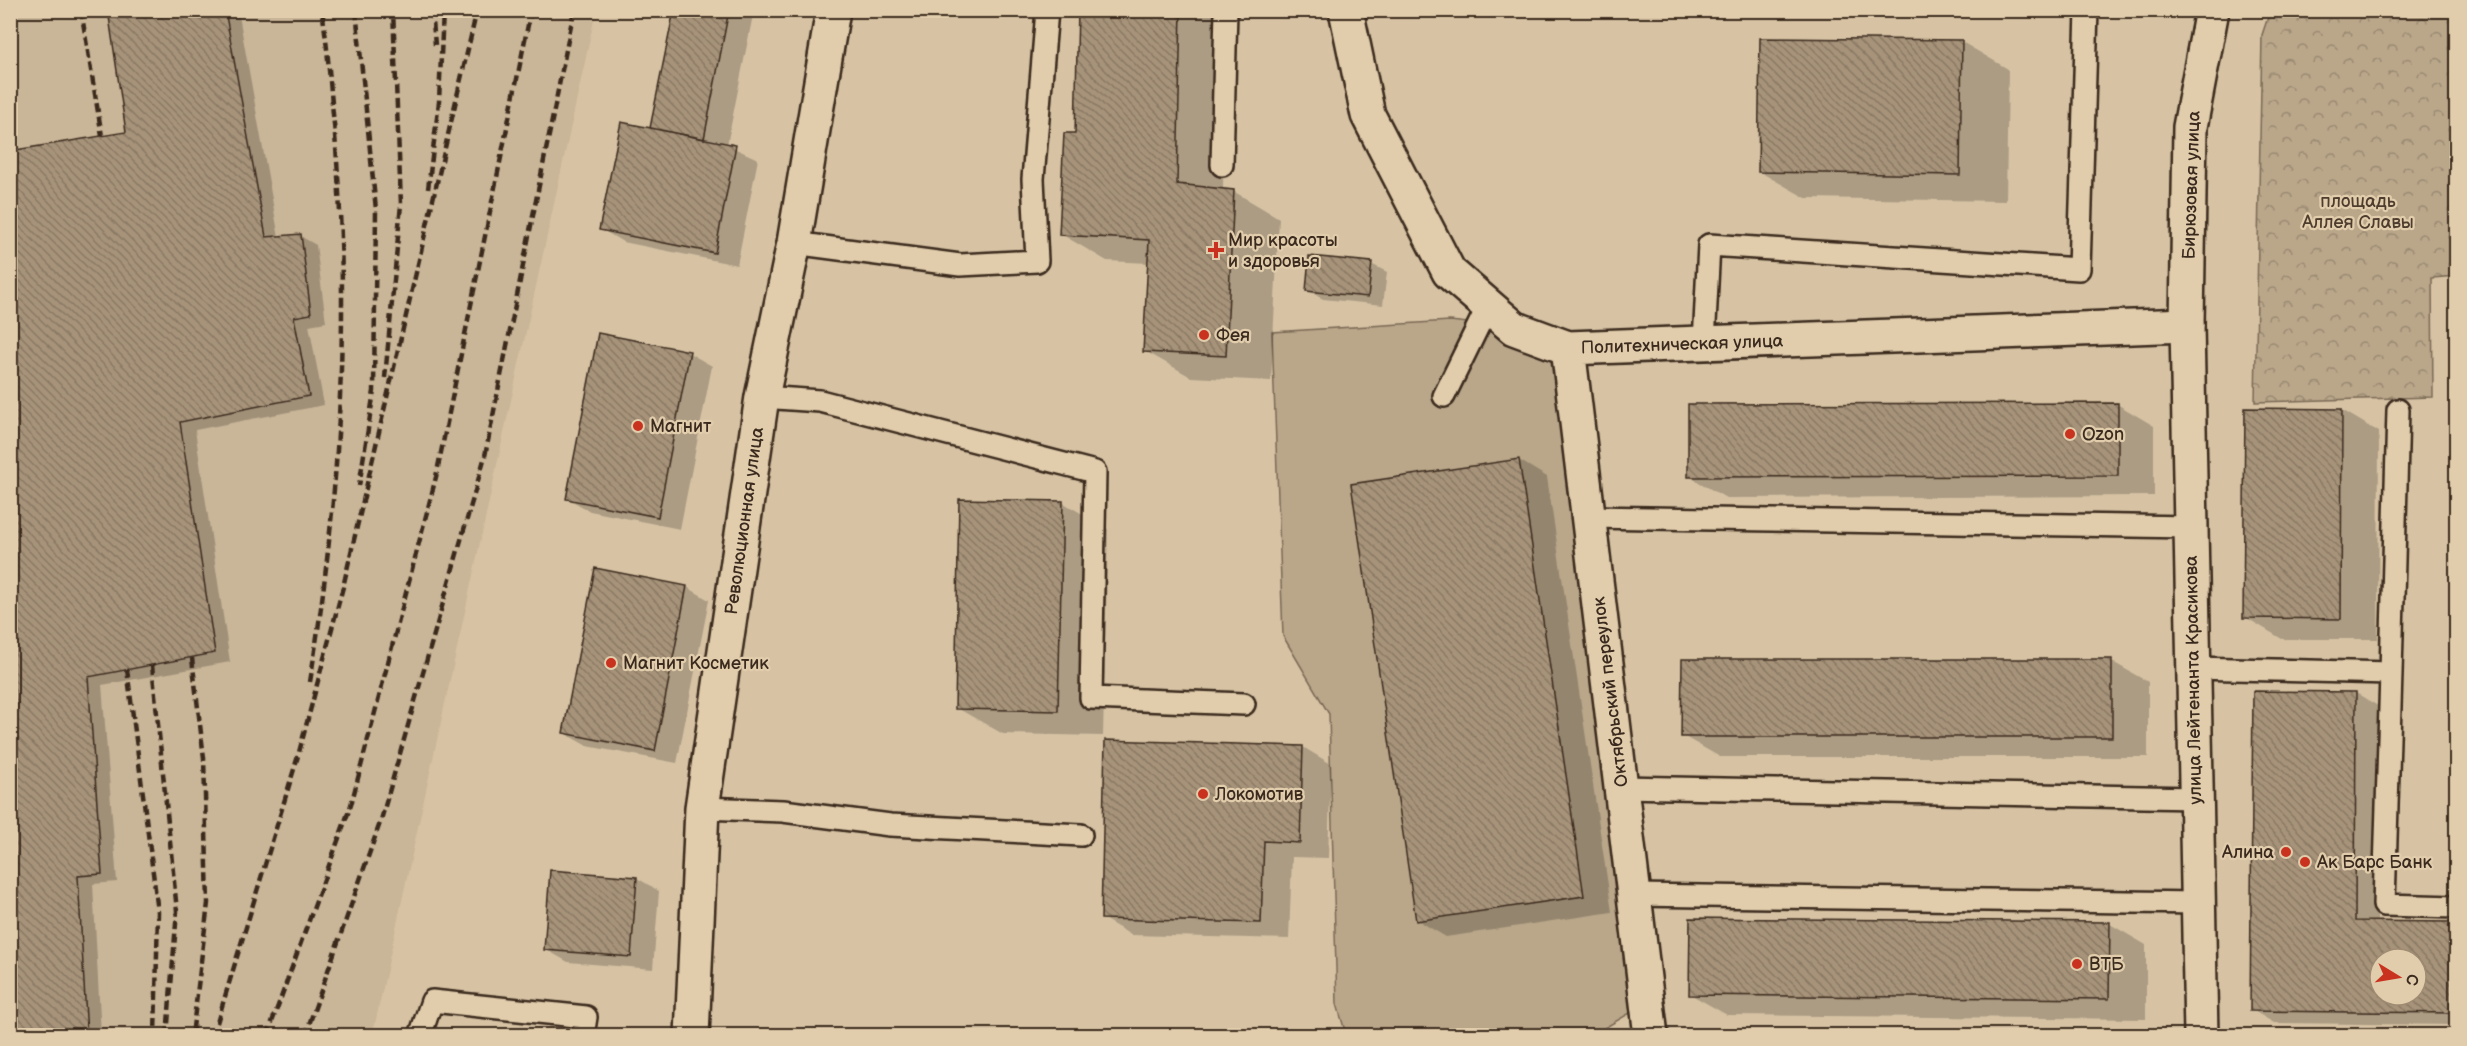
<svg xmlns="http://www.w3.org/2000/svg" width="2467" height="1046" font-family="'Balsamiq Sans',sans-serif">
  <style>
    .built { fill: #c9b597 }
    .park { fill: url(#park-crowns); stroke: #7a6854; stroke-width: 1.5 }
    .pitch { fill: #baa78a; stroke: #7a6854; stroke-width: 1.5 }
    .shadow { fill: #0003; fill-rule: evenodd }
    .building { fill: url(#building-back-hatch); stroke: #3b2a1e; stroke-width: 1.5; fill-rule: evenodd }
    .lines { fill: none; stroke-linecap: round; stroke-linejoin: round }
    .service-casing { stroke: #3b2a1e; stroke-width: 26 }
    .minor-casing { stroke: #3b2a1e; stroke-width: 38 }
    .secondary-casing { stroke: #3b2a1e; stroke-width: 38 }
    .service { stroke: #e1cdac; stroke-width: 21 }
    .minor { stroke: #e1cdac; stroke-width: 33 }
    .secondary { stroke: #e1cdac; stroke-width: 33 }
    .rail { stroke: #3b2a1e; stroke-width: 4.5; stroke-dasharray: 9 4.5; stroke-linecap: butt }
    .poi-dot { fill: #c8321e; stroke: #e1cdac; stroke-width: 2 }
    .labels { text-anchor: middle; stroke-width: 4.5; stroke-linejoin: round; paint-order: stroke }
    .street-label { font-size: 18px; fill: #3b2a1e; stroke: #e1cdac }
    .park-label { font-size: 18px; fill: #4e3d2e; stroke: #e1cdac }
    .poi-label { font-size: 18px; fill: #3b2a1e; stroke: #e1cdac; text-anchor: start }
  </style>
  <defs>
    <pattern id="park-crowns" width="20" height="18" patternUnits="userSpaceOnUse" patternTransform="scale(1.5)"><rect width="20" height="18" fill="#baa78a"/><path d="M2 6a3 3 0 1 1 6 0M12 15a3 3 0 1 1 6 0" fill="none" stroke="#988870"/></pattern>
    <pattern id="building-back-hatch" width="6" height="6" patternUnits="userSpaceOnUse" patternTransform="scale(1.5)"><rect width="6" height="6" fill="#a7937a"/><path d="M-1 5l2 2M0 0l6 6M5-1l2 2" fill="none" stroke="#897863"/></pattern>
  </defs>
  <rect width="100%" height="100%" fill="#d7c3a4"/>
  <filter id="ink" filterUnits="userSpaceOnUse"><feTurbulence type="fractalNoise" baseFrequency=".0167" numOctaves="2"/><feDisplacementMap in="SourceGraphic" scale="12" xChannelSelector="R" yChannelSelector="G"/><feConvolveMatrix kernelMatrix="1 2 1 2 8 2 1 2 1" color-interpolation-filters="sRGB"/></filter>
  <g filter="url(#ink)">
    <!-- built -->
    <path class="built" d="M10,11H596L375,1024L369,1035H11Z"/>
    <!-- park -->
    <path class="park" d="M2270,11H2456V276L2432,278L2433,397L2255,402L2262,35Z"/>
    <!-- pitch -->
    <path class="pitch" d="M1450,321L1514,328L1568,348L1647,1003L1596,1033L1582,1036H1366L1345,1031L1337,1004L1329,714L1283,636L1272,332Z"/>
    <!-- shadow -->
    <path class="shadow" d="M110,10H238L279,238L300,236L316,245L326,322L309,325L324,405L195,430L230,662L102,685L117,882L93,884L101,1036H10L127,134Z
      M675,10H754L727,145L758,159L737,265L623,242L601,229L652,130Z
      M1079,10H1226L1223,190L1233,191L1279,218L1271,381L1191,377L1145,351L1149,263L1107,261L1061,234L1077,135Z
      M1962,42L2008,69L2006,201L1806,198L1760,172Z
      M1371,264L1387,272L1383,305L1323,299L1307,290Z
      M689,353L712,366L680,529L590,511L567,498Z
      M2117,404L2154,426V496L1726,498L1690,477Z
      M2246,410H2342L2379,432L2378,639H2282L2245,617Z
      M1519,460L1547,477L1612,912L1446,937L1417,920Z
      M1062,502L1108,529L1103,736L1003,734L957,708Z
      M687,587L709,600L677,763L587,746L564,733Z
      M2111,661L2148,682V757H1720L1683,736Z
      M2254,693H2356L2378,706L2377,923L2456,924V1025L2274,1023L2252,1010ZM2380,959H2416V995H2380Z
      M1303,747L1331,764L1328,858L1292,857L1289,939L1131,935L1102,918Z
      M552,871L637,878L659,891L653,969L568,962L545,949Z
      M2110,924L2146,945V1019L1727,1015L1690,994Z"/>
    <!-- building -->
    <path class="building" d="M108,10H225L266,237L301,234L311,314L294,317L309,396L180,422L215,653L88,677L102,874L78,876L87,1036H10V151L126,132Z
      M674,10H729L704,139L650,128Z
      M1078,10H1181L1177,184L1234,190L1226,356L1143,352L1149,240L1059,235L1064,133H1075Z
      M1760,38L1962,40L1960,175L1758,172Z
      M621,122L736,145L715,253L599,230Z
      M1309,256L1372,262L1368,297L1306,291Z
      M598,333L690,351L658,517L566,499Z
      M2118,403V476L1688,477V404Z
      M2245,408L2342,409L2341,619L2243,618Z
      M1519,459L1584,896L1416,921L1351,484Z
      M959,499L1063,501L1058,711L955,709Z
      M595,568L687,586L655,751L563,733Z
      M1682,659H2112V737H1681Z
      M2253,691L2356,692L2355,921L2456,922V1013L2250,1011ZM2380,959H2416V995H2380Z
      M1105,740L1303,746L1300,843L1264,841L1261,923L1101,919Z
      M550,870L637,877L631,957L544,950Z
      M1690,918L2110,922L2109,999L1689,995Z"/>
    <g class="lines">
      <defs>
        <path id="service" d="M1222,165L1226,10
          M794,243L960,265L1037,261L1033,179L1047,10
          M1704,343L1709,245L2079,269L2087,10
          M1444,396L1488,306
          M762,397L820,401L1095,472L1091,698L1244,704
          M1589,517L2190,527
          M2193,668L2391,673L2384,905L2456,907
          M2391,673L2398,410
          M1621,787L2196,798
          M702,808L783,811L890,825L1081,835
          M1635,895L2198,903
          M420,1036L432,1001L586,1017L583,1036"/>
        <path id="minor" d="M1346,10L1368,115L1449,272L1514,328L1568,348L2187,325
          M1568,348L1651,1036
          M692,1036L702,808L762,397L794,243L833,10"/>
        <path id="secondary" d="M2201,1036L2187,325L2190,127L2212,10"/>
      </defs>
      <!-- service casing -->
      <use href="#service" class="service-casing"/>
      <!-- minor casing -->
      <use href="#minor" class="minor-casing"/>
      <!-- secondary casing -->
      <use href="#secondary" class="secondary-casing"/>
      <!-- service -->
      <use href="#service" class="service"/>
      <!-- minor -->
      <use href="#minor" class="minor"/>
      <!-- secondary -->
      <use href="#secondary" class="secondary"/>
      <!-- rail -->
      <path class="rail" d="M81,10L102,136
        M356,10L376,210L374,391L359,486
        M432,10L435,45
        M428,189L439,102L443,10
        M385,378L401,204L393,10
        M192,658L204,758L208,903L192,1036
        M152,665L177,911L167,1036
        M127,669L158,912L155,1036
        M310,682C340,497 351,311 334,124C330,86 328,48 322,10
        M213,1036L298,756L343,587L477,10
        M267,1036L351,805L436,477L531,10
        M305,1036L381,820L485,456L574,10"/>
    </g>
  </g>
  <!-- markers -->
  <g class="poi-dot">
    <path d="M1213 241h6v6h6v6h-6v6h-6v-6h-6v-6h6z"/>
    <circle cx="1204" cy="335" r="6"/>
    <circle cx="638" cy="426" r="6"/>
    <circle cx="2070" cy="434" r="6"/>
    <circle cx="611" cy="663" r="6"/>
    <circle cx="1203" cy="794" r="6"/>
    <circle cx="2286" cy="852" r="6"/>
    <circle cx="2305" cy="862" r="6"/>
    <circle cx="2077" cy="964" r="6"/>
  </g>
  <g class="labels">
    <!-- street labels -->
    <g class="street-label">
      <text transform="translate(2191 185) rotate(-88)" y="6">Бирюзовая улица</text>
      <text transform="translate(1682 344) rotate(-2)" y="6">Политехническая улица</text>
      <text transform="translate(744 521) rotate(-82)" y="6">Революционная улица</text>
      <text transform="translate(2193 680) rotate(-91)" y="6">улица Лейтенанта Красикова</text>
      <text transform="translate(1610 692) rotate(-97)" y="6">Октябрьский переулок</text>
    </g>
    <!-- park labels -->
    <g class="park-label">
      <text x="2358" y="207">площадь<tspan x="2358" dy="21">Аллея Славы</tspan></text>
    </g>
    <!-- poi labels -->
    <g class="poi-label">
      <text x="1228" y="246">Мир красоты<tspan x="1228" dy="21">и здоровья</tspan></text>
      <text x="1216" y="341">Фея</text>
      <text x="650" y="432">Магнит</text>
      <text x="2082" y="440">Ozon</text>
      <text x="623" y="669">Магнит Косметик</text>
      <text x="1215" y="800">Локомотив</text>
      <text x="2274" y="858" text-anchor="end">Алина</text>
      <text x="2317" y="868">Ак Барс Банк</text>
      <text x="2089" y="970">ВТБ</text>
    </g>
  </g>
  <!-- margin -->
  <rect width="2467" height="1046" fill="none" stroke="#e1cdac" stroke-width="36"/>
  <rect x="18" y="18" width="2431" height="1010" fill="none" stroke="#3b2a1e" stroke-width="2" filter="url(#ink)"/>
  <!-- north arrow -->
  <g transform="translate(2398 977) rotate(101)"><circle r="28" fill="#e1cdac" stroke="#9f8c73" stroke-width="1.5"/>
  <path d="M0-4.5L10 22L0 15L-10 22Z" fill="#c8321e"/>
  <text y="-9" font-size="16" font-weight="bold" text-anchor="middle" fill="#3b2a1e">С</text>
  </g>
</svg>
